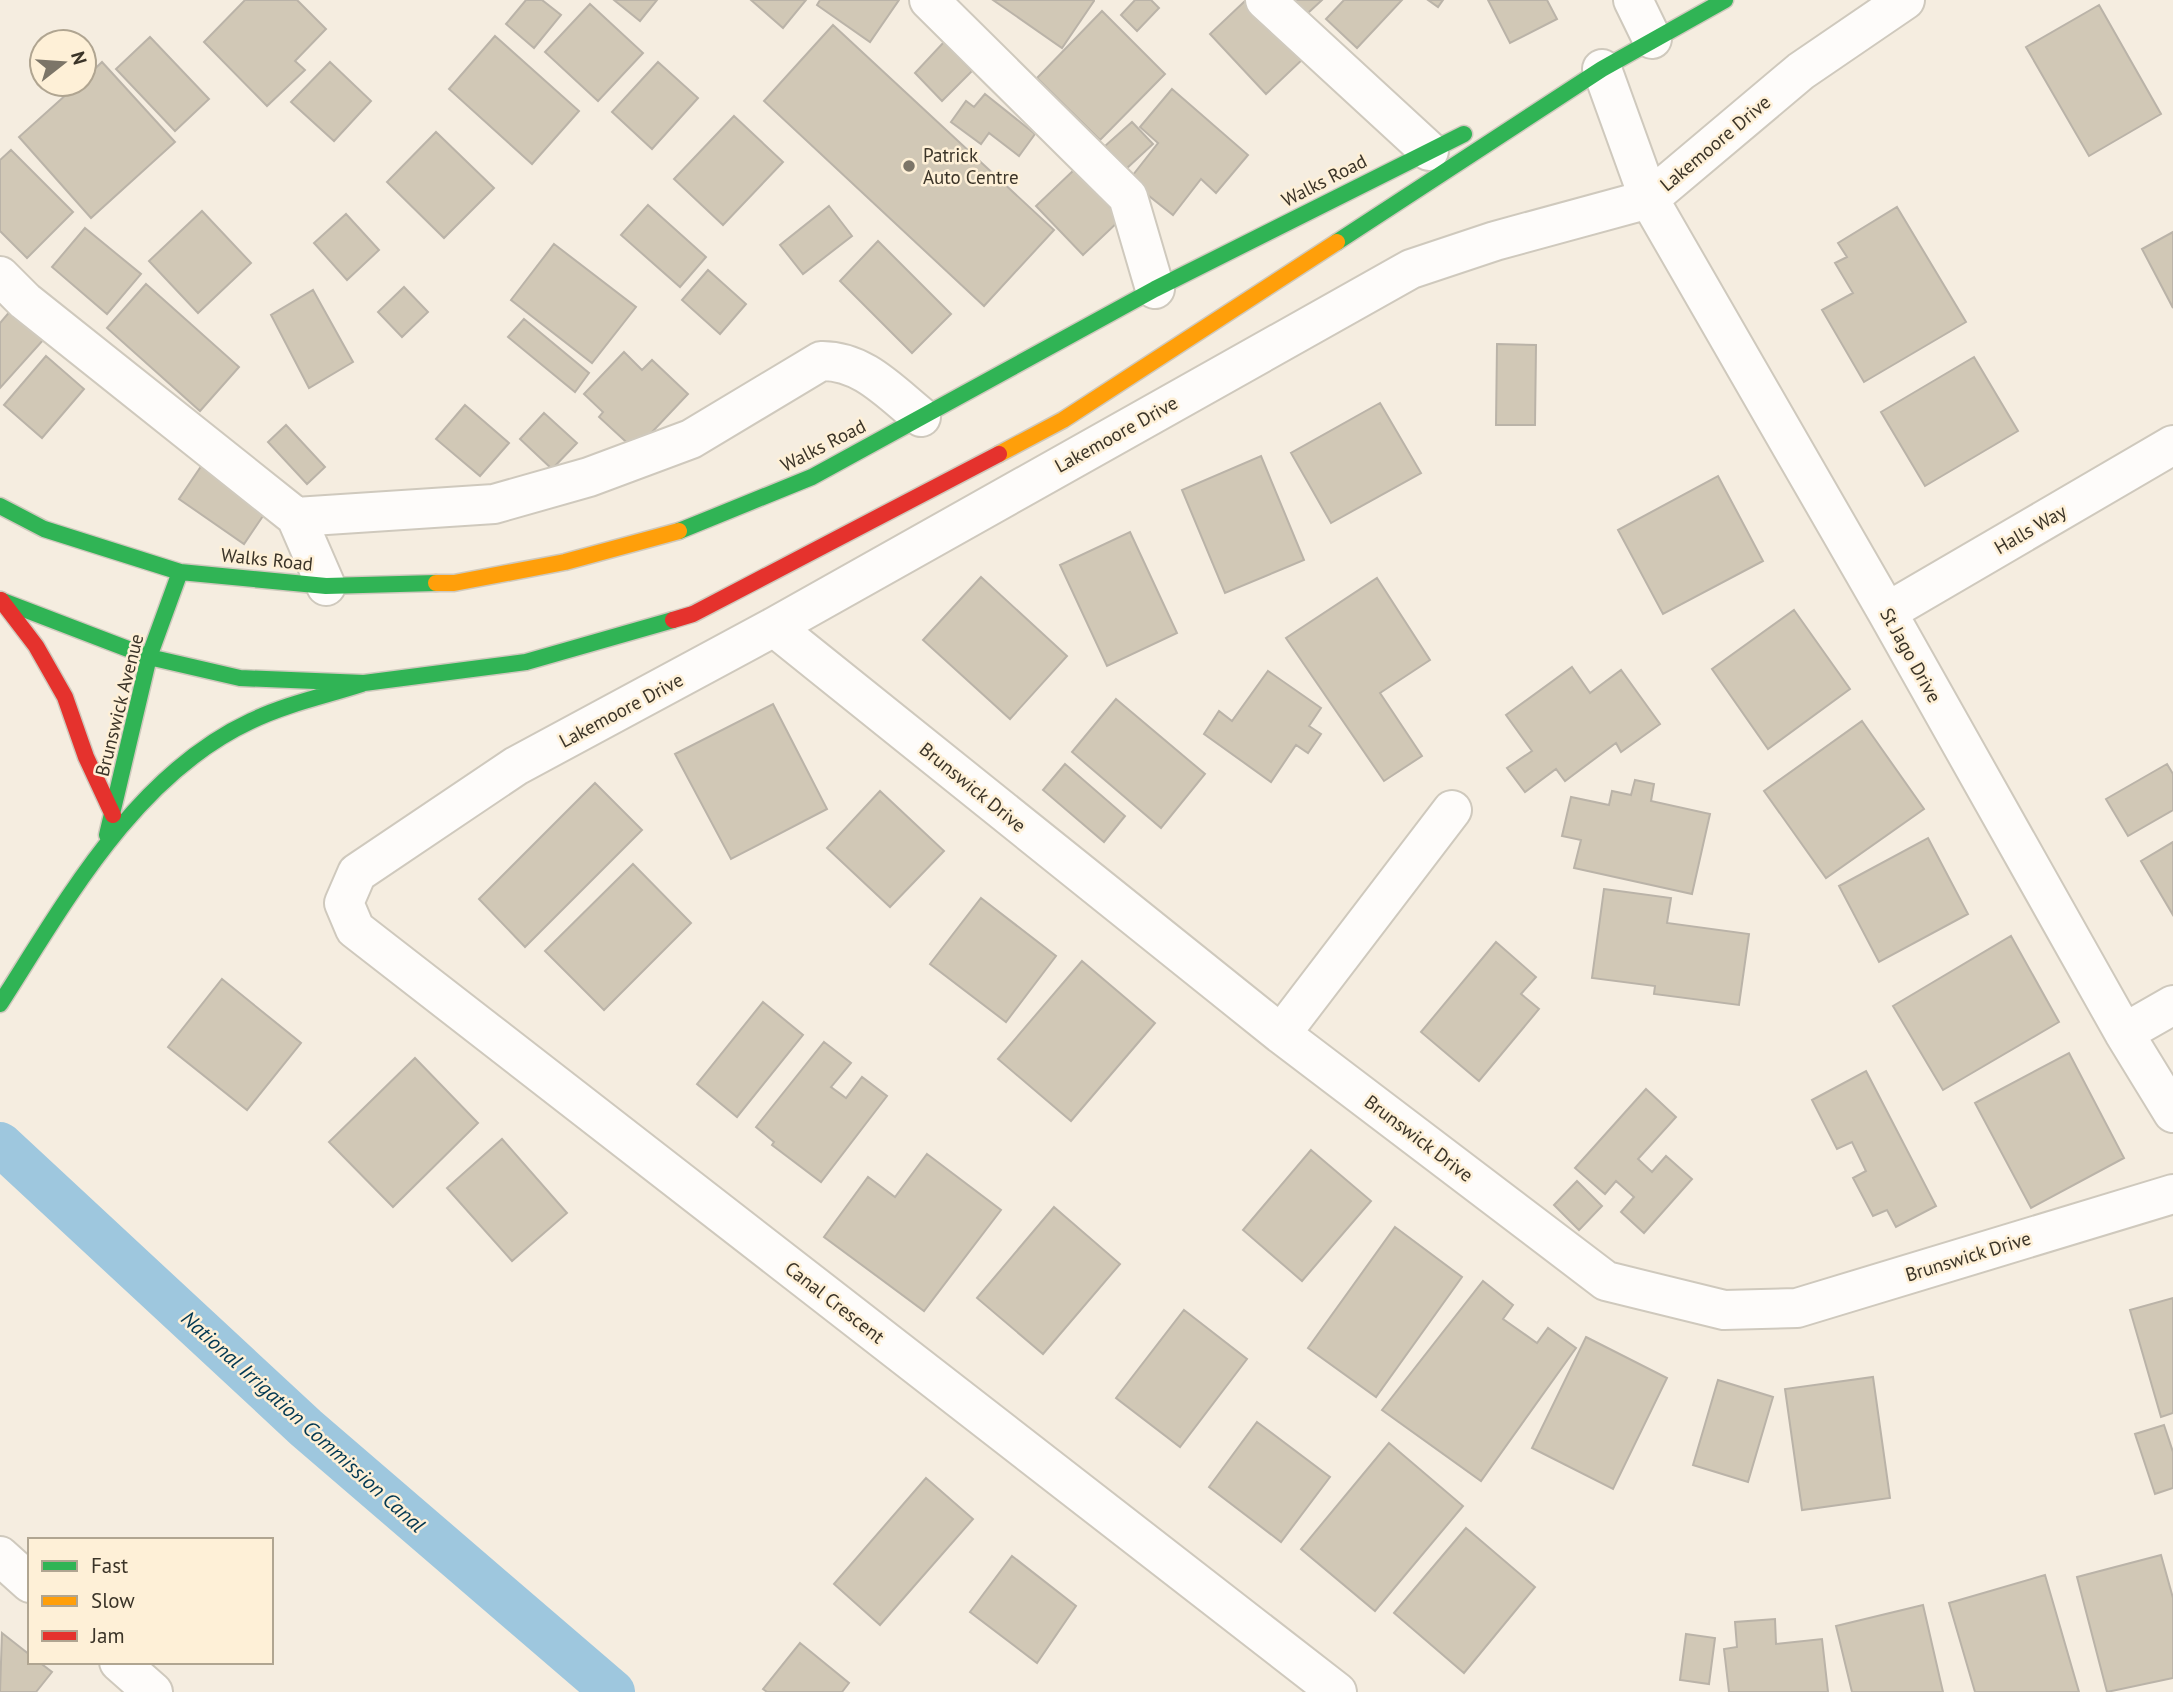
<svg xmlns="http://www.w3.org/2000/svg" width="2173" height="1692" font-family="'PT Sans',sans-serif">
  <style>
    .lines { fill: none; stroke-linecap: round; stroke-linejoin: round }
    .canal { stroke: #9ec7de; stroke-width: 44 }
    .building { fill: #d1c8b6; stroke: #bab3a8; stroke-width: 2 }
    .street-casing { stroke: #cfc9bd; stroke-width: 42 }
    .fast-casing { stroke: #cfc9bd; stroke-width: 19 }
    .slow-casing { stroke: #cfc9bd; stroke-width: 19 }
    .jam-casing { stroke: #cfc9bd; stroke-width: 19 }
    .street { stroke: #fefcfa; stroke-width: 38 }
    .fast { stroke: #30b455; stroke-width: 16 }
    .slow { stroke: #ff9f0a; stroke-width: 16 }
    .jam { stroke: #e5322d; stroke-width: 16 }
    .poi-dot { fill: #7c7568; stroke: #fef0d7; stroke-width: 2.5 }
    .labels { text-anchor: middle; stroke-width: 5; stroke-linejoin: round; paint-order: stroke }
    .street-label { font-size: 19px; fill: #3b3428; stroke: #fef0d7 }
    .poi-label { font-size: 19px; fill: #3b3428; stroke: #fef0d7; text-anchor: start }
    .water-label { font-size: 21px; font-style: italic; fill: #023852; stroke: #fef0d7 }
  </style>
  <rect width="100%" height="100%" fill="#f5ede0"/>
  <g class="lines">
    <!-- canal -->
    <path class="canal" d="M0,1144L306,1428L613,1692"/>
  </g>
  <!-- building -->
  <path class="building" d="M245,0H297L326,29L295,61L305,70L267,106L204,42Z
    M526,0H542L561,15L534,48L506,24Z
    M614,0H657L640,21Z
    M751,0H806L783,28Z
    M820,0H899L870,42L817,5Z
    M993,0H1094V1L1062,48Z
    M1135,0H1151L1159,8L1137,31L1121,15Z
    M1246,0H1252L1305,57L1266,94L1210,34Z
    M1272,0H1322L1295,25Z
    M1344,0H1402L1357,48L1326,19Z
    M1428,0H1443L1438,7Z
    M1488,0H1547L1557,19L1510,43Z
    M590,4L643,53L598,101L545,52Z
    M2099,5L2161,114L2089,156L2026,47Z
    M1102,11L1165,74L1100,140L1037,78Z
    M833,25L1054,230L984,306L764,101Z
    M495,36L579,111L532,164L449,89Z
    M150,37L209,99L175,131L116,69Z
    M944,42L972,71L942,101L915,73Z
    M102,62L175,142L91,218L19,137L78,84H84V79Z
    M330,62L371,101L334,141L291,102Z
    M658,62L698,98L652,149L612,112Z
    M1172,89L1248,155L1216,193L1201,179L1173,215L1129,180L1158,143L1140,127Z
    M985,94L1035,134L1019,156L989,133L981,144L951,122L966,101L974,107Z
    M734,116L783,162L723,225L674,179Z
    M1132,122L1153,144L1126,169L1105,146Z
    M436,132L494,188L444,238L387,182Z
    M11,150L73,212L27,258L0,231V160Z
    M1075,169L1121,219L1083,255L1036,206Z
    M648,205L706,257L680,287L621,235Z
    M829,206L852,236L803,274L780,245Z
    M1897,207L1966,322L1864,382L1822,310L1853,293L1835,263L1847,257L1838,243Z
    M202,211L251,263L198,313L149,261Z
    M346,214L379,250L347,280L314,243Z
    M85,228L141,274L107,314L52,267Z
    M2173,232V308L2142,249Z
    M878,241L951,314L912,353L840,281Z
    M554,244L636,307L592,363L511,300Z
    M708,270L746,304L720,334L682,300Z
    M146,284L239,367L200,411L107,328Z
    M404,287L428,312L402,337L378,312Z
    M313,290L353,362L309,388L271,315Z
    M12,309L44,339L0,388V323Z
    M524,319L589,373L575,392L508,337Z
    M1497,344L1536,345L1535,425H1496Z
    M624,352L642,370L652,360L688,394L635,450L599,417L603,412L584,394Z
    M46,356L84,389L42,438L4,405Z
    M1974,357L2018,431L1925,486L1881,412Z
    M1380,403L1421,473L1331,523L1291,453Z
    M465,405L509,443L480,476L436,439Z
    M544,413L577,443L552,469L520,439Z
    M286,425L325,467L307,484L268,442Z
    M1261,456L1304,560L1225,593L1182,490Z
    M202,465L267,510L244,544L179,499Z
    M1718,476L1763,561L1663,614L1618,530Z
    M1130,532L1177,633L1107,666L1060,565Z
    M981,577L1067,656L1010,719L923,640Z
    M1377,578L1430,660L1380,693L1422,756L1384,781L1286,638Z
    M1794,610L1850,689L1768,749L1712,669Z
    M1572,667L1590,693L1621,670L1660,724L1621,752L1616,743L1565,781L1556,769L1525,792L1507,768L1532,751L1506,715Z
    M1268,671L1321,708L1309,726L1321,734L1308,753L1296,745L1271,782L1204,734L1219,711L1232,721Z
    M1116,699L1205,774L1161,828L1072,752Z
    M773,704L827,809L731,859L675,754Z
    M1862,721L1924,809L1826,878L1764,791Z
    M1065,764L1125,816L1104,842L1043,790Z
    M2167,764L2173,774V810L2128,836L2106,799Z
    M1635,780L1654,784L1651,801L1710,814L1692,894L1574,868L1581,840L1562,836L1571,797L1609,805L1612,791L1631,795Z
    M595,783L642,830L525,947L479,899Z
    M880,791L944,851L890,907L827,848Z
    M1928,838L1968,914L1879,962L1839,886Z
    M2173,842V915L2141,861Z
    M633,864L691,923L604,1010L545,951Z
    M1604,889L1671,898L1667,923L1749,934L1739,1005L1654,994L1655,986L1592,978Z
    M981,898L1056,956L1006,1022L930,964Z
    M2011,936L2059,1022L1943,1090L1893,1006Z
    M1496,942L1536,977L1521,994L1539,1009L1479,1081L1421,1032Z
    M1082,961L1155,1023L1071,1121L998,1059Z
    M222,979L301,1043L247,1110L168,1047Z
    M763,1002L803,1035L737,1117L697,1084Z
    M824,1042L851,1063L831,1087L846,1098L862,1077L887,1096L821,1182L772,1145L774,1142L756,1127Z
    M2069,1053L2124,1158L2031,1208L1975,1103Z
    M415,1058L478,1123L393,1207L329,1142Z
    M1866,1071L1936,1206L1896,1227L1887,1210L1873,1216L1853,1178L1866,1171L1852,1142L1837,1149L1812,1100Z
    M1646,1089L1676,1117L1638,1159L1652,1172L1666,1156L1692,1179L1644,1233L1621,1212L1634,1197L1616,1181L1605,1194L1575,1168Z
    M502,1139L567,1213L512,1261L447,1188Z
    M1311,1150L1371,1201L1302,1281L1243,1230Z
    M927,1154L1001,1210L924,1311L824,1237L868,1177L895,1197Z
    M1577,1181L1602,1206L1579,1230L1554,1205Z
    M1054,1207L1120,1264L1043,1354L977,1298Z
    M1395,1227L1462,1277L1376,1397L1308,1348Z
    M1483,1281L1513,1305L1503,1319L1537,1343L1548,1328L1576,1348L1481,1481L1382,1410Z
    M2173,1298V1413L2161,1417L2130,1310Z
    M1184,1310L1247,1359L1180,1447L1116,1398Z
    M1586,1337L1667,1378L1613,1489L1532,1448Z
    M1873,1377L1890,1498L1802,1510L1785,1389Z
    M1718,1380L1773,1397L1748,1482L1693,1465Z
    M1257,1422L1330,1477L1281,1542L1209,1487Z
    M2164,1425L2173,1452V1488L2155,1494L2135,1434Z
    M1389,1443L1463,1506L1375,1611L1301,1549Z
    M926,1478L973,1519L880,1625L834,1584Z
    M1466,1528L1535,1587L1464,1673L1394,1613Z
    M2161,1555L2173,1598V1678L2107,1692L2077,1577Z
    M1012,1556L1076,1606L1037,1663L970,1612Z
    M2045,1575L2079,1692H1975L1949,1603Z
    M1923,1605L1943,1692H1852L1836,1626Z
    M1775,1619L1776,1644L1822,1639L1828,1692H1729L1724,1649L1737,1647L1735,1622Z
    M2,1633L30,1655V1662H39L52,1672L36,1692H0Z
    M1686,1634L1715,1638L1709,1684L1680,1680Z
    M800,1643L849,1683L842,1692H767L763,1689Z"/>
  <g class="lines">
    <defs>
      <path id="street" d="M929,0L1128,197L1155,289
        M1265,0L1429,151
        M1633,0L1652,39
        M1602,69L1649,199L1887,612L2124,1033L2173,1113
        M0,276L25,301L296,517L326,586
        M296,517L494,504L589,477L691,439L821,361C862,360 890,392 921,417
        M1887,612L2173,445
        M774,627L1281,1034L1606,1281L1724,1310L1797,1308L2173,1194
        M2124,1033L2173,1005
        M1281,1034L1452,810
        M0,1556L30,1583
        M119,1662L153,1692
        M1337,1692L355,929L344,903L357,873L516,766L774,627L1411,269L1495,241L1649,199L1801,71L1905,0"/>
      <path id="fast" d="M1337,242L1602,69L1725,0
        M0,506L44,529L180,572L326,586L436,583
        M679,531L812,477L1155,289L1464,134
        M0,600L149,657L240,678L364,683L526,662L673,620
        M107,835L149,657L180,572
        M0,1004C66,901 135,775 251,721C286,704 325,696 362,684"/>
      <path id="slow" d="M999,454L1063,420L1337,242
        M436,583H454L565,562L679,531"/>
      <path id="jam" d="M1,600L36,646L65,697L86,757L113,815
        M673,620L693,614L999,454"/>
    </defs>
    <!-- street casing -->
    <use href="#street" class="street-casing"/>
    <!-- fast casing -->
    <use href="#fast" class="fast-casing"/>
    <!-- slow casing -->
    <use href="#slow" class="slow-casing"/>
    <!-- jam casing -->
    <use href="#jam" class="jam-casing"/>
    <!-- street -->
    <use href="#street" class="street"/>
    <!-- fast -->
    <use href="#fast" class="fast"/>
    <!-- slow -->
    <use href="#slow" class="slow"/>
    <!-- jam -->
    <use href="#jam" class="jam"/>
  </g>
  <!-- markers -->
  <circle class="poi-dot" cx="909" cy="166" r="7"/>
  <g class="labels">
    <!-- street labels -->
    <g class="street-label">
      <text transform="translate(1715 143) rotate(-40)" y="7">Lakemoore Drive</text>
      <text transform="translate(1324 180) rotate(-27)" y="7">Walks Road</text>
      <text transform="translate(1116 434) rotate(-29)" y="7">Lakemoore Drive</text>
      <text transform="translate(823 445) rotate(-27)" y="7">Walks Road</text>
      <text transform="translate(2030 529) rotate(-30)" y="7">Halls Way</text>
      <text transform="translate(267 559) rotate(6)" y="7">Walks Road</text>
      <text transform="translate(1911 655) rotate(61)" y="7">St Jago Drive</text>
      <text transform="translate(119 705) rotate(-76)" y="7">Brunswick Avenue</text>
      <text transform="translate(621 710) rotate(-28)" y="7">Lakemoore Drive</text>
      <text transform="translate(973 787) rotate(39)" y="7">Brunswick Drive</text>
      <text transform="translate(1419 1138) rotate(37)" y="7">Brunswick Drive</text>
      <text transform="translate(1968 1256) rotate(-17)" y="7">Brunswick Drive</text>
      <text transform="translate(835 1302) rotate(38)" y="7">Canal Crescent</text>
    </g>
    <!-- poi labels -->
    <g class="poi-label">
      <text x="923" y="162">Patrick<tspan x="923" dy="22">Auto Centre</tspan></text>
    </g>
    <!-- water labels -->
    <g class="water-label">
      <text transform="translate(303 1422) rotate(42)" y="7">National Irrigation Commission Canal</text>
    </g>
  </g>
  <!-- legend -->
  <rect x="28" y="1538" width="245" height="126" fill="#fef0d7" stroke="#b0a591" stroke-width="2"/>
  <rect x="42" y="1561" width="35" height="10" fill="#30b455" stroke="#b0a591" stroke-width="2"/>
  <text x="91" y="1573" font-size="21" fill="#3b3428">Fast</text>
  <rect x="42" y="1596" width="35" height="10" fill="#ff9f0a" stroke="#b0a591" stroke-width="2"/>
  <text x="91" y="1608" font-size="21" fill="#3b3428">Slow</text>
  <rect x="42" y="1631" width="35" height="10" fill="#e5322d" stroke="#b0a591" stroke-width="2"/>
  <text x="91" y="1643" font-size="21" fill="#3b3428">Jam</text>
  <!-- north arrow -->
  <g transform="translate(63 63) rotate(73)"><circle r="33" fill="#fef0d7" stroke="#b0a591" stroke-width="2"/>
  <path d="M0-5L12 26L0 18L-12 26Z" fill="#7c7568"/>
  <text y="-10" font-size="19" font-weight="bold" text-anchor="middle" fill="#3b3428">N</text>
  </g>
</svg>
